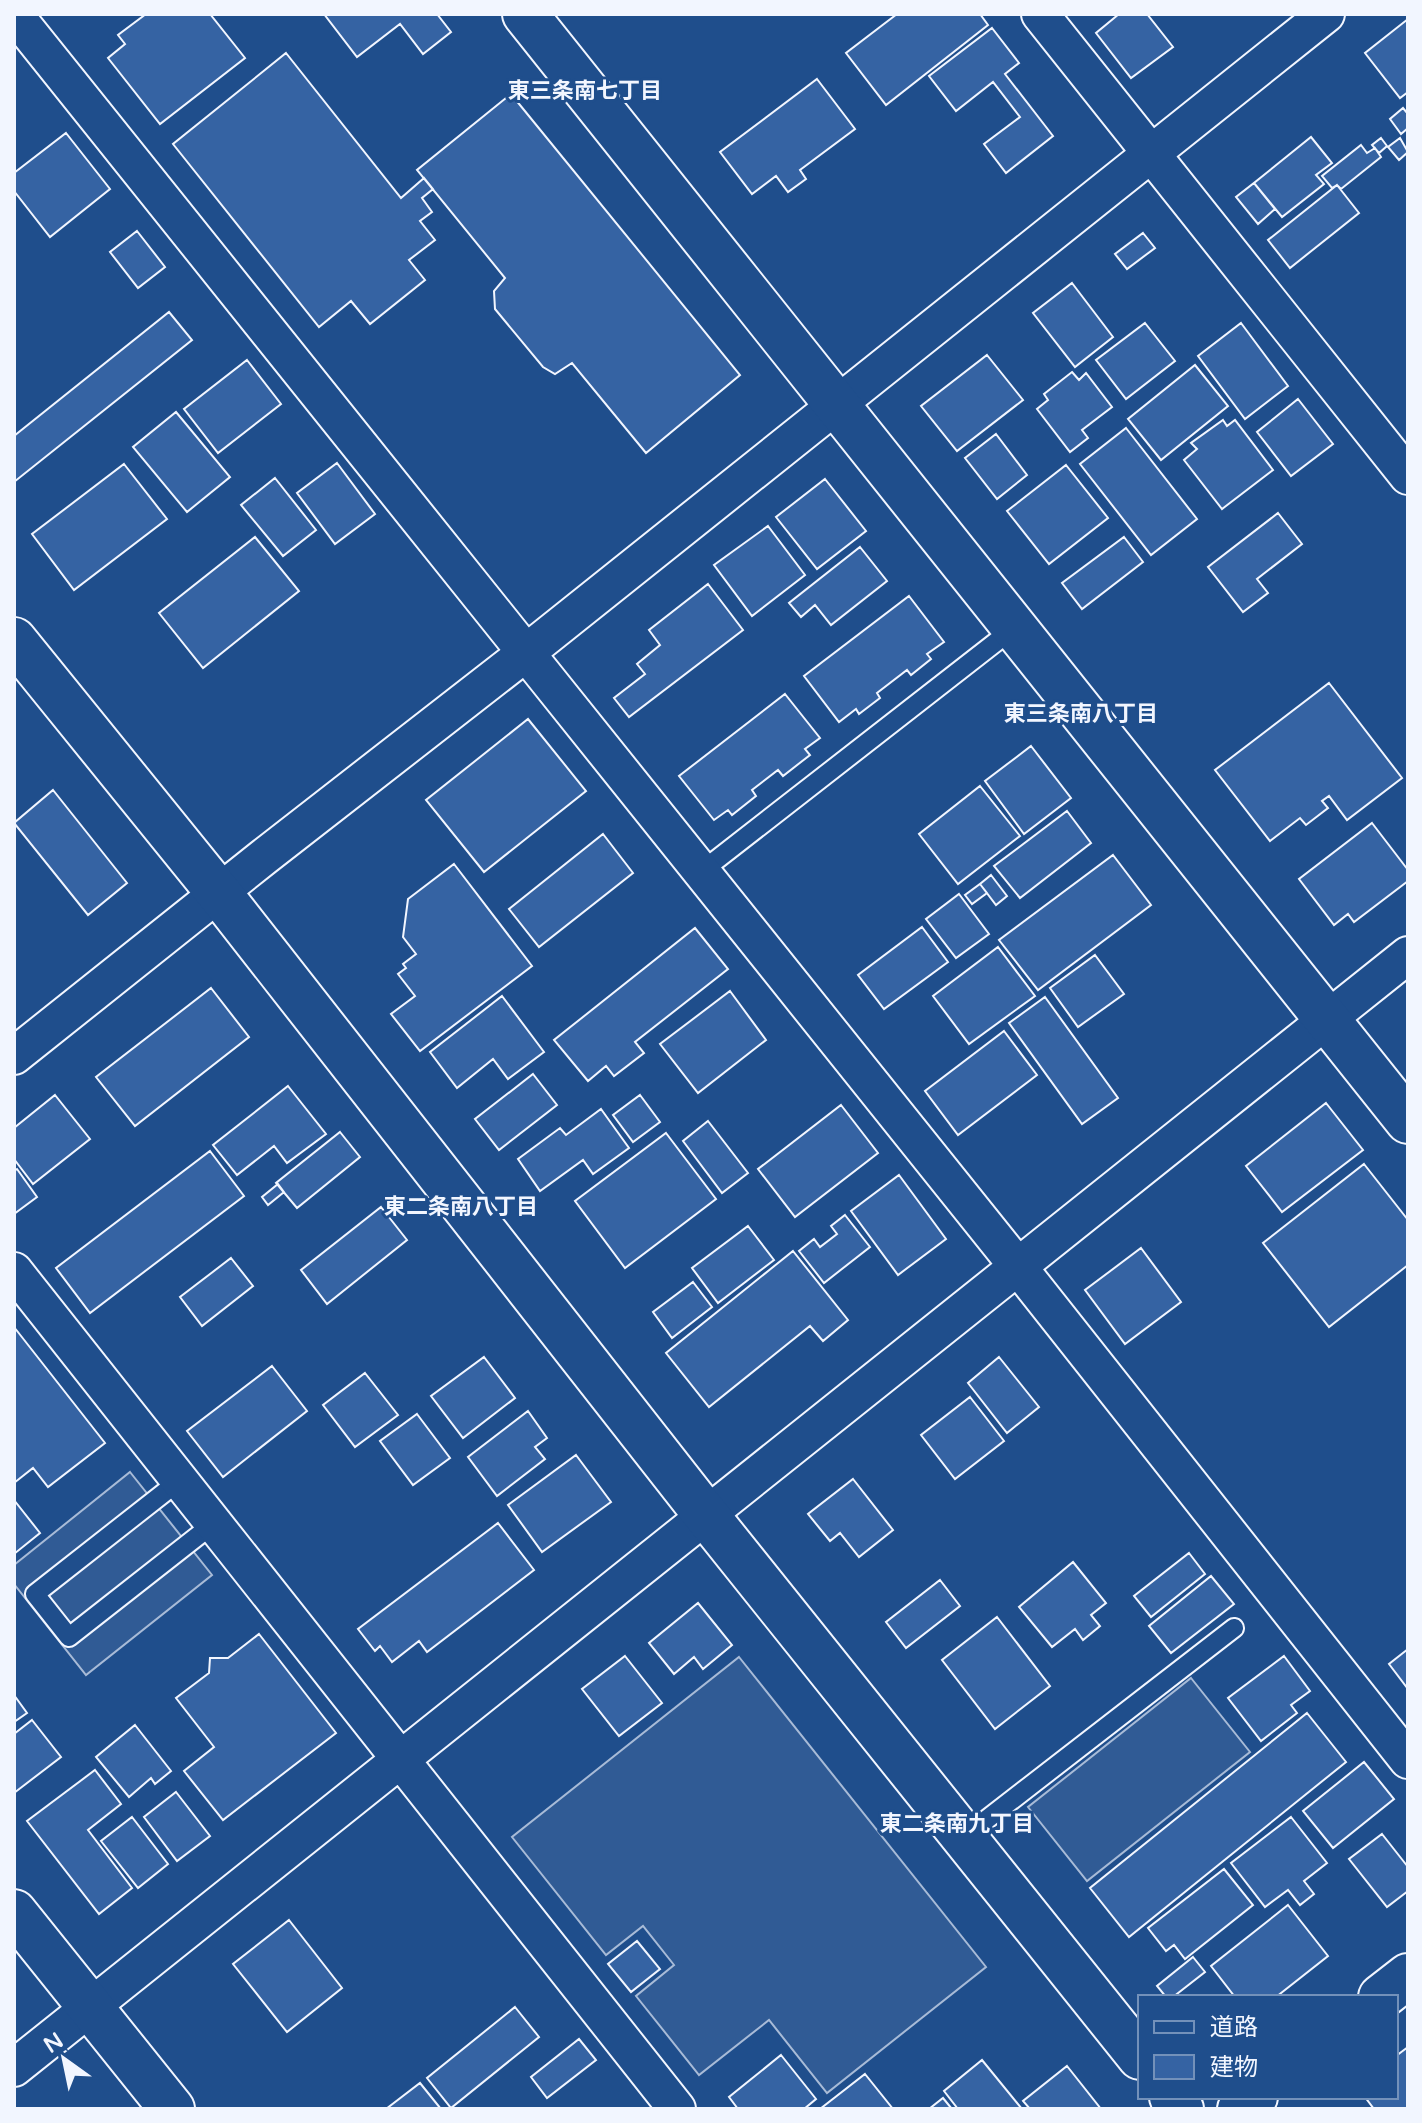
<svg xmlns="http://www.w3.org/2000/svg" width="1422" height="2123" font-family="'Varela Round','Noto Sans JP',sans-serif">
  <style>
    .parking { fill: #305b95; stroke: #a8bbd7; stroke-width: 2 }
    .building { fill: #3563a3; stroke: #f2f6ff; stroke-width: 2 }
    .lines { fill: none; stroke-linecap: round; stroke-linejoin: round }
    .lane-casing { stroke: #f2f6ff; stroke-width: 22 }
    .street-casing { stroke: #f2f6ff; stroke-width: 40 }
    .secondary-casing { stroke: #f2f6ff; stroke-width: 48 }
    .lane { stroke: #1f4e8c; stroke-width: 18 }
    .street { stroke: #1f4e8c; stroke-width: 36 }
    .secondary { stroke: #1f4e8c; stroke-width: 44 }
    .labels { text-anchor: middle; stroke-width: 6; stroke-linejoin: round; paint-order: stroke }
    .neighbourhood-label { font-size: 22px; font-weight: bold; fill: #f2f6ff; stroke: #1f4e8c }
  </style>
  <rect width="100%" height="100%" fill="#1f4e8c"/>
  <!-- parking -->
  <path class="parking" d="M130,1472L212,1575L86,1675L14,1584V1565Z
    M739,1657L986,1967L827,2093L769,2020L699,2075L636,1996L674,1965L643,1926L606,1955L512,1837Z
    M1191,1678L1250,1752L1087,1881L1028,1807Z"/>
  <!-- building -->
  <path class="building" d="M146,14H210L245,58L160,124L108,58L125,44L118,35Z
    M324,14H437L451,32L423,54L400,24L357,57Z
    M897,14H980L988,25L886,105L846,53Z
    M1119,14H1147L1173,47L1131,78L1096,33Z
    M1408,19V92L1400,98L1365,53Z
    M992,28L1019,63L1005,74L1053,136L1006,173L984,144L1020,117L993,82L956,111L929,76Z
    M286,53L401,198L424,178L433,189L422,198L432,212L420,221L435,240L409,260L425,280L370,324L351,301L319,327L173,144Z
    M817,79L855,129L800,170L806,179L788,192L776,176L752,194L720,152Z
    M511,94L740,375L646,453L572,363L555,374L543,367L495,309L494,291L505,278L417,170Z
    M1403,108L1408,114V128L1401,134L1390,119Z
    M66,133L110,189L50,237L14,191V173Z
    M1311,137L1332,163L1316,175L1324,184L1282,217L1254,183Z
    M1381,138L1387,146L1379,153L1372,145Z
    M1400,138L1408,152L1399,160L1388,147Z
    M1361,145L1367,153L1375,148L1381,157L1341,189L1337,185L1332,188L1322,176Z
    M1254,183L1275,209L1258,224L1236,197Z
    M1337,185L1359,213L1290,268L1268,240Z
    M137,231L165,267L138,288L110,252Z
    M1143,233L1155,248L1127,269L1115,254Z
    M1072,283L1113,337L1075,367L1033,313Z
    M169,312L192,340L14,482V436Z
    M1145,323L1175,361L1126,399L1096,360Z
    M1241,323L1288,386L1245,419L1198,356Z
    M987,355L1023,400L957,451L921,406Z
    M247,360L281,404L218,453L184,409Z
    M1195,365L1228,406L1161,460L1128,419Z
    M1072,372L1079,380L1086,373L1112,407L1082,430L1088,438L1070,452L1037,409L1048,400L1044,394Z
    M1298,399L1333,444L1291,476L1257,432Z
    M176,412L230,477L187,512L133,447Z
    M1223,420L1227,426L1235,420L1273,470L1222,509L1184,460L1197,449L1191,443Z
    M1126,428L1197,519L1151,555L1080,464Z
    M996,434L1027,475L997,499L965,458Z
    M337,463L375,514L335,544L297,493Z
    M124,464L167,519L74,590L32,534Z
    M1066,465L1108,518L1049,564L1007,511Z
    M275,478L316,530L283,556L241,505Z
    M825,479L866,531L817,569L776,517Z
    M1278,513L1302,544L1257,579L1268,593L1243,612L1208,567Z
    M768,526L805,575L752,616L714,565Z
    M255,537L299,591L203,668L159,613Z
    M1124,537L1143,562L1082,609L1062,583Z
    M860,547L887,581L831,625L815,605L801,617L789,603Z
    M708,584L743,630L629,717L614,698L645,674L637,664L660,645L649,630Z
    M909,596L944,642L927,654L931,659L911,675L907,670L877,693L880,698L859,714L856,709L839,722L804,676Z
    M1329,683L1402,778L1347,820L1329,796L1322,801L1328,808L1306,825L1300,818L1270,841L1215,770Z
    M785,694L820,738L805,749L810,755L783,776L778,770L752,790L756,796L732,815L728,810L714,820L679,776Z
    M528,719L586,791L484,872L426,800Z
    M1031,746L1071,798L1024,834L985,781Z
    M980,786L1020,836L958,884L919,834Z
    M53,790L127,883L88,915L14,823Z
    M1067,811L1091,843L1020,898L994,866Z
    M1372,823L1408,870V881L1354,922L1348,914L1334,925L1299,879Z
    M603,834L633,873L539,947L509,909Z
    M1113,855L1151,905L1038,990L999,940Z
    M454,864L532,966L420,1051L391,1014L415,996L398,974L406,968L403,964L416,954L403,937L408,899Z
    M991,875L1007,896L996,905L980,884Z
    M980,884L987,893L972,904L965,895Z
    M959,894L989,934L956,958L926,919Z
    M922,927L948,962L884,1009L858,975Z
    M695,928L728,969L635,1042L644,1053L614,1076L606,1066L588,1081L554,1040Z
    M998,947L1035,996L969,1044L933,996Z
    M1095,955L1124,994L1078,1027L1050,988Z
    M211,988L249,1037L135,1126L96,1077Z
    M730,991L766,1040L698,1093L660,1044Z
    M502,996L544,1052L508,1079L493,1059L457,1088L430,1052Z
    M1045,997L1118,1098L1082,1124L1009,1023Z
    M1004,1031L1037,1075L958,1135L925,1091Z
    M533,1074L557,1105L499,1150L475,1119Z
    M288,1086L326,1134L287,1163L274,1146L237,1175L213,1145Z
    M55,1095L90,1139L33,1184L14,1159V1128Z
    M640,1095L660,1122L633,1142L613,1115Z
    M1326,1103L1363,1150L1282,1212L1246,1166Z
    M841,1105L878,1153L795,1217L758,1169Z
    M601,1109L629,1148L593,1174L583,1160L540,1191L518,1159L560,1128L566,1135Z
    M708,1121L748,1173L722,1193L683,1141Z
    M340,1132L360,1157L297,1208L276,1183Z
    M666,1133L716,1199L625,1268L575,1201Z
    M210,1151L244,1196L90,1313L56,1268Z
    M1364,1164L1408,1220V1265L1329,1327L1263,1243Z
    M17,1169L37,1197L14,1214V1171Z
    M899,1175L946,1239L898,1275L851,1211Z
    M278,1184L284,1192L268,1205L262,1197Z
    M381,1207L407,1240L327,1304L301,1270Z
    M845,1215L870,1247L824,1283L799,1251L814,1239L820,1247L837,1234L831,1226Z
    M748,1226L774,1260L718,1303L692,1268Z
    M1141,1248L1181,1302L1125,1344L1085,1290Z
    M793,1251L848,1320L823,1341L810,1326L709,1407L666,1353Z
    M231,1258L253,1286L202,1326L180,1297Z
    M693,1282L712,1307L672,1338L653,1312Z
    M14,1327L105,1443L48,1487L33,1468L14,1483Z
    M484,1357L515,1398L463,1438L431,1396Z
    M999,1357L1039,1407L1007,1433L968,1383Z
    M272,1366L307,1411L223,1477L187,1431Z
    M365,1373L398,1415L355,1447L323,1405Z
    M970,1397L1004,1441L955,1479L921,1435Z
    M528,1411L547,1438L535,1447L545,1459L497,1496L468,1457Z
    M417,1414L450,1458L413,1485L380,1441Z
    M576,1455L611,1502L542,1552L508,1505Z
    M853,1479L893,1530L859,1557L840,1533L830,1541L808,1514Z
    M14,1500L40,1533L14,1554Z
    M498,1523L534,1570L427,1652L419,1641L392,1662L380,1646L375,1651L358,1629Z
    M1189,1553L1205,1574L1151,1617L1134,1596Z
    M1073,1562L1106,1603L1091,1615L1100,1626L1083,1640L1075,1629L1052,1647L1019,1607Z
    M1211,1576L1234,1604L1171,1653L1149,1626Z
    M940,1580L960,1606L906,1648L886,1622Z
    M698,1603L732,1645L703,1669L694,1657L674,1674L649,1643Z
    M997,1617L1050,1686L995,1729L942,1660Z
    M259,1634L336,1733L223,1820L184,1771L214,1747L176,1698L209,1673L210,1658H228Z
    M1408,1649V1689L1389,1664Z
    M625,1656L662,1703L619,1736L582,1689Z
    M1284,1656L1310,1691L1291,1705L1297,1713L1261,1741L1228,1698Z
    M14,1695L27,1713L14,1722Z
    M1307,1713L1346,1762L1129,1937L1090,1888Z
    M32,1720L61,1757L14,1793V1734Z
    M135,1725L171,1771L155,1784L151,1778L129,1797L96,1757Z
    M1364,1762L1394,1799L1333,1848L1303,1811Z
    M95,1770L121,1804L88,1830L132,1888L99,1914L27,1821Z
    M176,1792L210,1836L177,1861L144,1817Z
    M132,1817L168,1864L138,1888L101,1841Z
    M1291,1817L1327,1863L1304,1881L1314,1894L1300,1905L1288,1890L1265,1907L1231,1863Z
    M1382,1834L1408,1867V1891L1387,1907L1349,1859Z
    M1224,1869L1253,1905L1185,1959L1174,1945L1166,1951L1148,1928Z
    M1288,1905L1328,1956L1276,1997H1235L1211,1966Z
    M289,1920L342,1988L287,2032L233,1964Z
    M637,1941L660,1969L631,1992L608,1964Z
    M1193,1957L1205,1972L1173,1997H1166L1157,1986Z
    M515,2007L539,2037L451,2108L427,2078Z
    M579,2039L596,2060L547,2098L531,2077Z
    M1408,2047V2109H1374L1365,2097H1396V2056Z
    M781,2055L816,2099L804,2109H738L729,2097Z
    M982,2060L1022,2109H958L944,2091Z
    M1067,2066L1101,2109H1030L1023,2101Z
    M865,2074L893,2109H820Z
    M420,2083L441,2109H386Z
    M943,2098L952,2109H929Z"/>
  <g class="lines">
    <defs>
      <path id="lane" d="M702,871L1014,628
        M179,1481L35,1594L69,1637L213,1524
        M964,1837L1234,1628"/>
      <path id="street" d="M14,14L1019,1268L1408,1760
        M1040,14L1408,476
        M14,1056L265,856L527,652L1326,14
        M14,1271L677,2109
        M14,2068L1408,955"/>
      <path id="secondary" d="M525,14L1408,1121
        M14,640L218,892L706,1515L1140,2057
        M14,1912L172,2109
        M1381,1997L1408,1976
        M1172,2097L1181,2109
        M1240,2109L1255,2097"/>
    </defs>
    <!-- lane casing -->
    <use href="#lane" class="lane-casing"/>
    <!-- street casing -->
    <use href="#street" class="street-casing"/>
    <!-- secondary casing -->
    <use href="#secondary" class="secondary-casing"/>
    <!-- lane -->
    <use href="#lane" class="lane"/>
    <!-- street -->
    <use href="#street" class="street"/>
    <!-- secondary -->
    <use href="#secondary" class="secondary"/>
  </g>
  <g class="labels">
    <!-- neighbourhood labels -->
    <g class="neighbourhood-label">
      <text x="585" y="98">東三条南七丁目</text>
      <text x="1081" y="721">東三条南八丁目</text>
      <text x="461" y="1214">東二条南八丁目</text>
      <text x="957" y="1831">東二条南九丁目</text>
    </g>
  </g>
  <!-- border -->
  <rect width="1422" height="2123" fill="none" stroke="#f2f6ff" stroke-width="32"/>
  <!-- legend -->
  <rect x="1138" y="1995" width="260" height="104" fill="#1f4e8c" stroke="#7391ba" stroke-width="2"/>
  <rect x="1154" y="2021" width="40" height="12" fill="#1f4e8c" stroke="#7391ba" stroke-width="2"/>
  <text x="1210" y="2035" font-size="24" fill="#f2f6ff">道路</text>
  <rect x="1154" y="2055" width="40" height="24" fill="#3563a3" stroke="#7391ba" stroke-width="2"/>
  <text x="1210" y="2075" font-size="24" fill="#f2f6ff">建物</text>
  <!-- north arrow -->
  <g transform="translate(64 2059) rotate(327)" stroke="#1f4e8c" stroke-width="6" paint-order="stroke">
  <path d="M0-6L14 30L0 20L-14 30Z" fill="#f2f6ff"/>
  <text y="-12" font-size="22" font-weight="bold" text-anchor="middle" fill="#f2f6ff">N</text>
  </g>
</svg>
